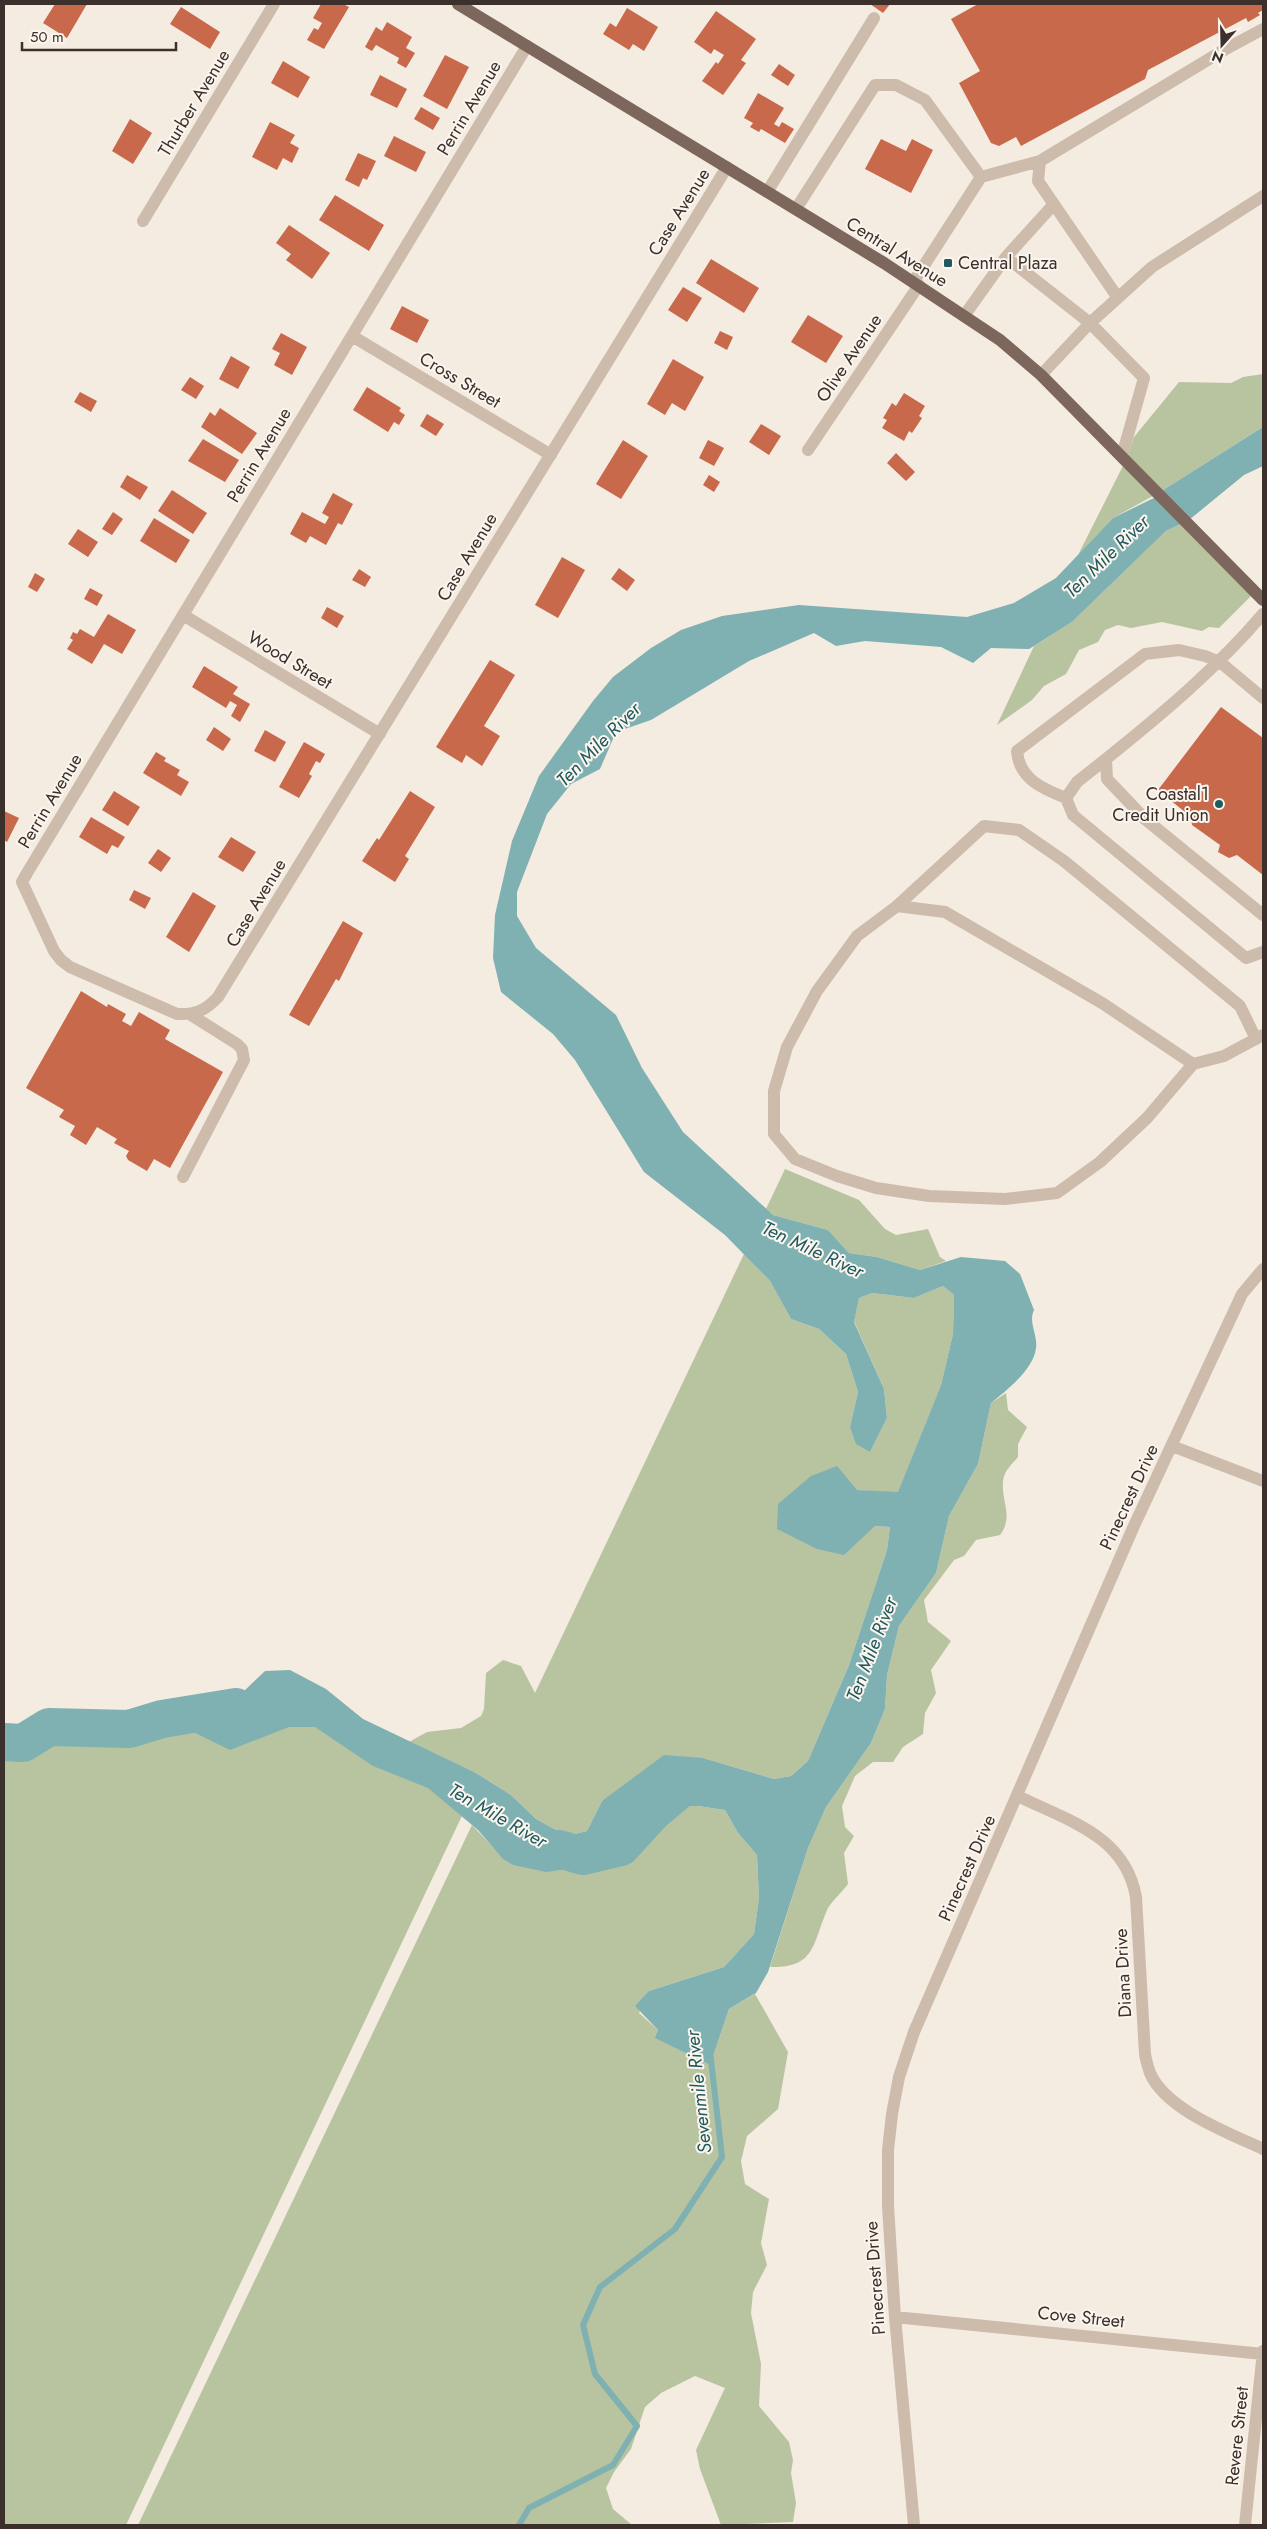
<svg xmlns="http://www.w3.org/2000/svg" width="1267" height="2529" font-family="Jost,sans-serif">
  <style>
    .green { fill: #b8c4a0 }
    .water { fill: #7fb0b2 }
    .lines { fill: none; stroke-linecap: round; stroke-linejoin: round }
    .stream { stroke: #7fb0b2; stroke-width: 6 }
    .river { stroke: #7fb0b2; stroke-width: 38 }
    .building { fill: #c8694b }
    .minor { stroke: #cdbbac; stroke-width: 12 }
    .major { stroke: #7d675c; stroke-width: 12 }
    .poi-dot { fill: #1f5a5e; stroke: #fbf5ee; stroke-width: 2 }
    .labels { text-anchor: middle; stroke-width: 4; stroke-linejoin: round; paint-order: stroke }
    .street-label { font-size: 18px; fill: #3b302b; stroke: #fbf5ee }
    .poi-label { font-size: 18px; fill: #3b302b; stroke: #fbf5ee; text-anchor: start }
    .water-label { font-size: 19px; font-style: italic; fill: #1f5a5e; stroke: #fbf5ee }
  </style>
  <rect width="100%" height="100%" fill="#f4ebe1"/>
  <!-- green -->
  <path class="green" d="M1263,374V427L1160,492L1113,518L1078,555L1127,458L1134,437L1179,382L1231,383L1243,377Z
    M1189,520L1256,591L1219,628L1209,627L1202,631L1162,622L1131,628L1118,625L1105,630L1098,642L1079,650L1066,674L1044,686L1032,700L997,725L1034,646L1072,622L1166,531Z
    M785,1169L859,1200L885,1229L896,1235L928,1229L940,1257L946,1261L920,1270L877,1257L849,1253L828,1230L773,1215L766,1209Z
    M744,1254L770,1281L791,1319L819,1329L846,1354L858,1392L850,1427L870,1452L887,1418L884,1389L854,1321L859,1298L872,1293L914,1298L943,1286L954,1295L953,1334L941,1385L898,1493L857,1490L875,1526L890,1527L887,1550L849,1665L808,1761L791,1776L774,1779L703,1758L602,1801L587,1831L567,1836L536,1819L511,1795L476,1773L409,1742L427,1732L461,1728L481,1716L484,1709L486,1673L503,1660L521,1666L535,1693Z
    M1006,1393L1008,1410L1027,1427L1018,1444V1457C1012,1464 1004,1471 1003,1481C1001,1502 1014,1516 1000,1535L976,1540L964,1556L954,1560L924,1600L928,1622L951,1641L931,1670L936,1693L925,1713L923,1734L903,1747L893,1762H873L855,1776L842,1806L845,1827L854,1836L844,1853L848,1884C842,1892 833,1900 828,1908C812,1943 817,1968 770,1967L808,1848L826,1807L871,1743L885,1709L887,1675L899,1626L936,1573L949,1516L978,1464L991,1403Z
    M270,1704L469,1801L126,2525H4V1742L23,1743L49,1727L129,1729L162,1719L215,1709Z
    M677,1806H698L725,1810L738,1833L757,1855L759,1898L754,1934L724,1967L649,1991L639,2013L658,2030L656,2038L710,2065L729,2009L755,1994L788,2052L778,2109L747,2136L741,2161L745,2184L769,2199L761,2243L767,2265L753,2292L751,2313L761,2364L759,2406L789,2442L793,2460L791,2473L796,2503L793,2522L721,2525L700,2469L696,2450L725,2388L695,2376L661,2393L645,2407L631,2449L614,2472L606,2488L613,2509L632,2525H138L472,1825L504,1859L513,1865L589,1866L646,1822Z"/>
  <!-- water -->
  <path class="water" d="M1263,427V466L1244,475L1189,520L1166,531L1072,622L1029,649L991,648L973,663L941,647L865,641L836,646L814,633L749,661L651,720L616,732L600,769L571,784L547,814L517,892V916L536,948L616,1015L642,1068L683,1132L773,1215L828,1230L849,1253L877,1257L920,1270L961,1257L1005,1261L1020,1274L1034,1310C1028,1322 1038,1335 1036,1348C1034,1369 1006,1391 991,1403L978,1464L949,1516L936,1573L899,1626L887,1675L885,1709L871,1743L826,1807L808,1848L768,1972L756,1993L729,2009L710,2065L655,2038L658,2030L635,2006L649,1991L724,1967L754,1934L759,1898L757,1855L738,1833L725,1810L698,1806H677L646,1822L589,1866L546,1872L513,1865L503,1859L478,1830L428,1788L373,1766L315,1727H289L230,1750L185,1728L186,1715L203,1694L242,1693L265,1671L290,1670L326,1689L363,1719L476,1773L511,1795L536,1819L567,1836L587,1831L602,1801L664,1755L703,1758L774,1779L791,1776L808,1761L849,1665L887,1550L890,1527L875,1526L844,1555L817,1549L777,1529L778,1504L811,1476L837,1466L857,1490L898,1492L941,1385L953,1334L954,1295L943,1286L914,1298L872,1293L859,1298L854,1322L884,1389L887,1418L870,1452L856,1444L850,1427L858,1392L846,1354L819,1329L791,1319L770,1281L725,1235L644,1172L575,1060L553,1034L501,992L493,958L495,915L512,841L539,776L593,701L613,677L651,648L681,630L722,616L799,605L967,617L1014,603L1056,578L1113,518L1158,496L1160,492Z"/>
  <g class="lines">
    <!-- stream -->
    <path class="stream" d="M519,2525L529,2508L613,2465L637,2426L595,2374L583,2325L600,2287L675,2229L722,2157L710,2051"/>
    <!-- river -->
    <path class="river" d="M4,1742L23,1743L49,1727L129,1729L162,1719L236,1707
      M559,1849L583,1856L621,1847L653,1812L677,1792"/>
  </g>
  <!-- building -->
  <path class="building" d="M55,4H87L67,38L43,23Z
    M321,4H343L349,7L324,49L307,40L314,28L318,30L322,23L313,18Z
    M870,4H890L883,13Z
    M978,4H1263V10L1258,13L1260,15L1248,22L1246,18L1148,70L1145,79L1021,146L1016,137L999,146L991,143L959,83L980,71L951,19Z
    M181,7L220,32L210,49L170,24Z
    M627,8L658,27L644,51L633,44L629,50L603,34L610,23L616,27Z
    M716,11L756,39L741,60L746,63L723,95L702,81L716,62L718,64L724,55L714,49L711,54L694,42Z
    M387,22L412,37L406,48L415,53L406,68L397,63L399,58L376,45L372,51L365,47L376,27L382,31Z
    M445,55L469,67L447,109L423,96Z
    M283,61L310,77L298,98L271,83Z
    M779,64L795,75L788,86L771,75Z
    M380,75L407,89L397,108L370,95Z
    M758,93L784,108L774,124L779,127L782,122L794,129L785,143L761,129L759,132L750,127L753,123L744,118Z
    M421,107L440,118L433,130L414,119Z
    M130,119L152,133L133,164L112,151Z
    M270,122L295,135L290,143L299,148L292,163L283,158L277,170L252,157Z
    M394,136L426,152L416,172L384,156Z
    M881,139L906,151L912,139L933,150L911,193L865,169Z
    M358,153L376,161L367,180L363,178L359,187L345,180Z
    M335,195L384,225L369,251L319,220Z
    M289,225L330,253L312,279L286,260L291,254L276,243Z
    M711,259L759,288L744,313L696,283Z
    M683,287L702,298L687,322L668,310Z
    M402,306L429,320L417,343L390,329Z
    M808,315L843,336L826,363L791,342Z
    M720,331L733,337L727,350L714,343Z
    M281,333L307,347L292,375L274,365L280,353L272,349Z
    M231,356L250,367L238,389L219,379Z
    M673,359L704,377L685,411L672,403L665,415L647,404Z
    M190,377L204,386L196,399L181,390Z
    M367,387L401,408L399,411L405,415L399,425L394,422L388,432L353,410Z
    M80,392L97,401L91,412L74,402Z
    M904,393L925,406L919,416L922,418L912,433L909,431L904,441L882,428L887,420L883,418L892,403L896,406Z
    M220,408L257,433L242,454L201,427L210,412L215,416Z
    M427,414L444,424L436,436L420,426Z
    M761,424L781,436L769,455L749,442Z
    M203,439L239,460L225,482L188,461Z
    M623,440L648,456L621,499L596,484Z
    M708,440L724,448L714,466L699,458Z
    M896,453L915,472L906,481L887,463Z
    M127,475L148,487L140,500L120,487Z
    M709,475L720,482L714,492L703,485Z
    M172,490L207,513L193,534L158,511Z
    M333,493L353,504L342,525L338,523L326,545L310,536L306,543L290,534L302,512L325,524L329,517L322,513Z
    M113,512L123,519L112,535L102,529Z
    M154,518L190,540L176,563L140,541Z
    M78,529L98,542L88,557L68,544Z
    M562,557L585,570L558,618L535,605Z
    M619,568L635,580L627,591L611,579Z
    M359,569L371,577L365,587L352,580Z
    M35,573L45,579L37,592L28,587Z
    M90,588L103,595L97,606L84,599Z
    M327,607L344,616L337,628L321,618Z
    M108,614L136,630L122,654L104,644L92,664L67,649L73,640L70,638L73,632L77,634L80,629L94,637Z
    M490,660L515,675L484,726L500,736L482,766L466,755L462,763L436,747Z
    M204,666L238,687L233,694L250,704L240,722L231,716L237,705L230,701L226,708L192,687Z
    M1221,707L1263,738V875L1237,855L1229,858L1218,852L1220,845L1192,825L1191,817L1158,790Z
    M214,727L231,739L223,751L206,740Z
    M265,730L286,742L275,762L254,751Z
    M304,742L325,754L320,763L316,761L309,774L312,776L299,798L279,787Z
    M156,752L166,758L164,761L180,770L177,775L189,782L181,796L143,773Z
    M114,791L140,807L128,826L102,810Z
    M410,791L435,807L405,856L409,859L395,882L362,861L377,838L379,840Z
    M4,811L19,818L7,842L4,840Z
    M91,817L125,837L118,848L112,845L107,854L79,837Z
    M231,837L256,852L243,872L218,857Z
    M158,849L171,858L161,872L148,863Z
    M134,890L151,898L145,909L129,900Z
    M193,892L216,906L189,952L166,937Z
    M343,921L363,933L339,981L336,979L309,1026L289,1015Z
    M81,991L107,1007L108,1004L126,1014L122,1021L131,1026L139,1012L170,1030L165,1039L223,1072L170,1168L154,1159L147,1171L128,1160L126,1156L129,1151L114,1143L117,1139L97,1127L86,1145L70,1135L75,1126L59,1117L64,1110L26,1088Z"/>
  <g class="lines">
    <!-- minor -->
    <path class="minor" d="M527,46L27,873L22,882L54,951L61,960L70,967L177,1014C196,1015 206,1010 218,997L727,167
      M767,192L874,18
      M796,209L875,85H896L925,100L981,177
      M143,221L274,4
      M1006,257L1090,323L1144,378L1122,456
      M914,281L981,177L1040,161
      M1118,298L1038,181L1040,161L1224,50L1263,29
      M964,316L1006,257L1054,204
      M352,336L551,455
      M1041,375L1090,323L1152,267L1263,196
      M808,450L919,285
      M1263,614C1216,669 1162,714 1106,759L1107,779L1145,819L1263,915
      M183,615L380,734
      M1263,698L1220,662L1205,656L1179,650L1145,654L1017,751C1019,779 1043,789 1066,798L1073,815L1246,958L1263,952
      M1066,798L1077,782L1106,759
      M897,906L984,826L1019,830L1064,861L1240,1006L1256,1039
      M1193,1064L1102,1003L945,912L897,906L857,936L817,991L787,1047L774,1091V1134L795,1159L837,1176L876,1188L929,1196L1005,1199L1057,1193L1100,1162L1147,1118L1193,1064L1224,1056L1263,1035
      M183,1177L244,1060L242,1049L237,1044L191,1015
      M1172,1446L1263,1481
      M1018,1796C1068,1821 1125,1835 1136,1897L1145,2054C1146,2060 1148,2067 1150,2073C1166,2110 1229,2133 1263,2149
      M895,2317L1263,2354
      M914,2525L895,2317L888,2206V2150L892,2114L899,2077L914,2032L1133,1528L1242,1294L1263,1269
      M1245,2525L1263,2351"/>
    <!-- major -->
    <path class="major" d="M458,4L884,263L1000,340L1041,375L1263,600"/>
  </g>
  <!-- markers -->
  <g class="poi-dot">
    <rect x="943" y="258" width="10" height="10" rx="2.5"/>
    <circle cx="1219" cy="804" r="5"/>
  </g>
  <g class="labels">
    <!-- street labels -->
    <g class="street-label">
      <text transform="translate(194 103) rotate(-59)" y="6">Thurber Avenue</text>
      <text transform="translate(469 108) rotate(-59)" y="6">Perrin Avenue</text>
      <text transform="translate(679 212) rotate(-58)" y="6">Case Avenue</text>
      <text transform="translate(897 252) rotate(32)" y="6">Central Avenue</text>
      <text transform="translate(849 358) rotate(-56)" y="6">Olive Avenue</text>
      <text transform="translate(460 380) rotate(31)" y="6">Cross Street</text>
      <text transform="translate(259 455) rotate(-59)" y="6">Perrin Avenue</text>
      <text transform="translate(467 557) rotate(-59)" y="6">Case Avenue</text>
      <text transform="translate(290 660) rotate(31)" y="6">Wood Street</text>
      <text transform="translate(50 801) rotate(-59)" y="6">Perrin Avenue</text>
      <text transform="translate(256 903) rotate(-59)" y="6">Case Avenue</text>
      <text transform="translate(1129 1497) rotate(-65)" y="6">Pinecrest Drive</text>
      <text transform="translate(967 1868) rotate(-66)" y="6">Pinecrest Drive</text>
      <text transform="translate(1123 1973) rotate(-93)" y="6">Diana Drive</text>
      <text transform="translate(875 2278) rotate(-94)" y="6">Pinecrest Drive</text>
      <text transform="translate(1081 2317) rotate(6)" y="6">Cove Street</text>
      <text transform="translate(1237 2436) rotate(-84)" y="6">Revere Street</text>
    </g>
    <!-- poi labels -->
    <g class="poi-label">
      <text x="958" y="269">Central Plaza</text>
      <text x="1209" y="800" text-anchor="end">Coastal1<tspan x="1209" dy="21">Credit Union</tspan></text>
    </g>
    <!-- water labels -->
    <g class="water-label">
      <text transform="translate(1106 556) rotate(-44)" y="7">Ten Mile River</text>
      <text transform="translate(598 744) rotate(-45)" y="7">Ten Mile River</text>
      <text transform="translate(813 1249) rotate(25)" y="7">Ten Mile River</text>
      <text transform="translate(871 1649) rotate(-69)" y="7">Ten Mile River</text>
      <text transform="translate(498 1815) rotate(30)" y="7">Ten Mile River</text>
      <text transform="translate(698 2092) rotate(-96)" y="7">Sevenmile River</text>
    </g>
  </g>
  <!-- border -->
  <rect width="1267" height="2529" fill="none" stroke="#3b302b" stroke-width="10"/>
  <!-- north arrow -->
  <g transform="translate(1222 45) rotate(200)" stroke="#fbf5ee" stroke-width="4" paint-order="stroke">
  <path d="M0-4L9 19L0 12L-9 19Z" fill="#3b302b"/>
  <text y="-8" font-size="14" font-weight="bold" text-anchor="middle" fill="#3b302b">N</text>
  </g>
  <!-- scale -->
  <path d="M22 42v8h154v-8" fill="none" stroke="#3b302b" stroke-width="2.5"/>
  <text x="30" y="42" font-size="15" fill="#3b302b" stroke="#fbf5ee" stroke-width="4" paint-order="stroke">50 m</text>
</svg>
